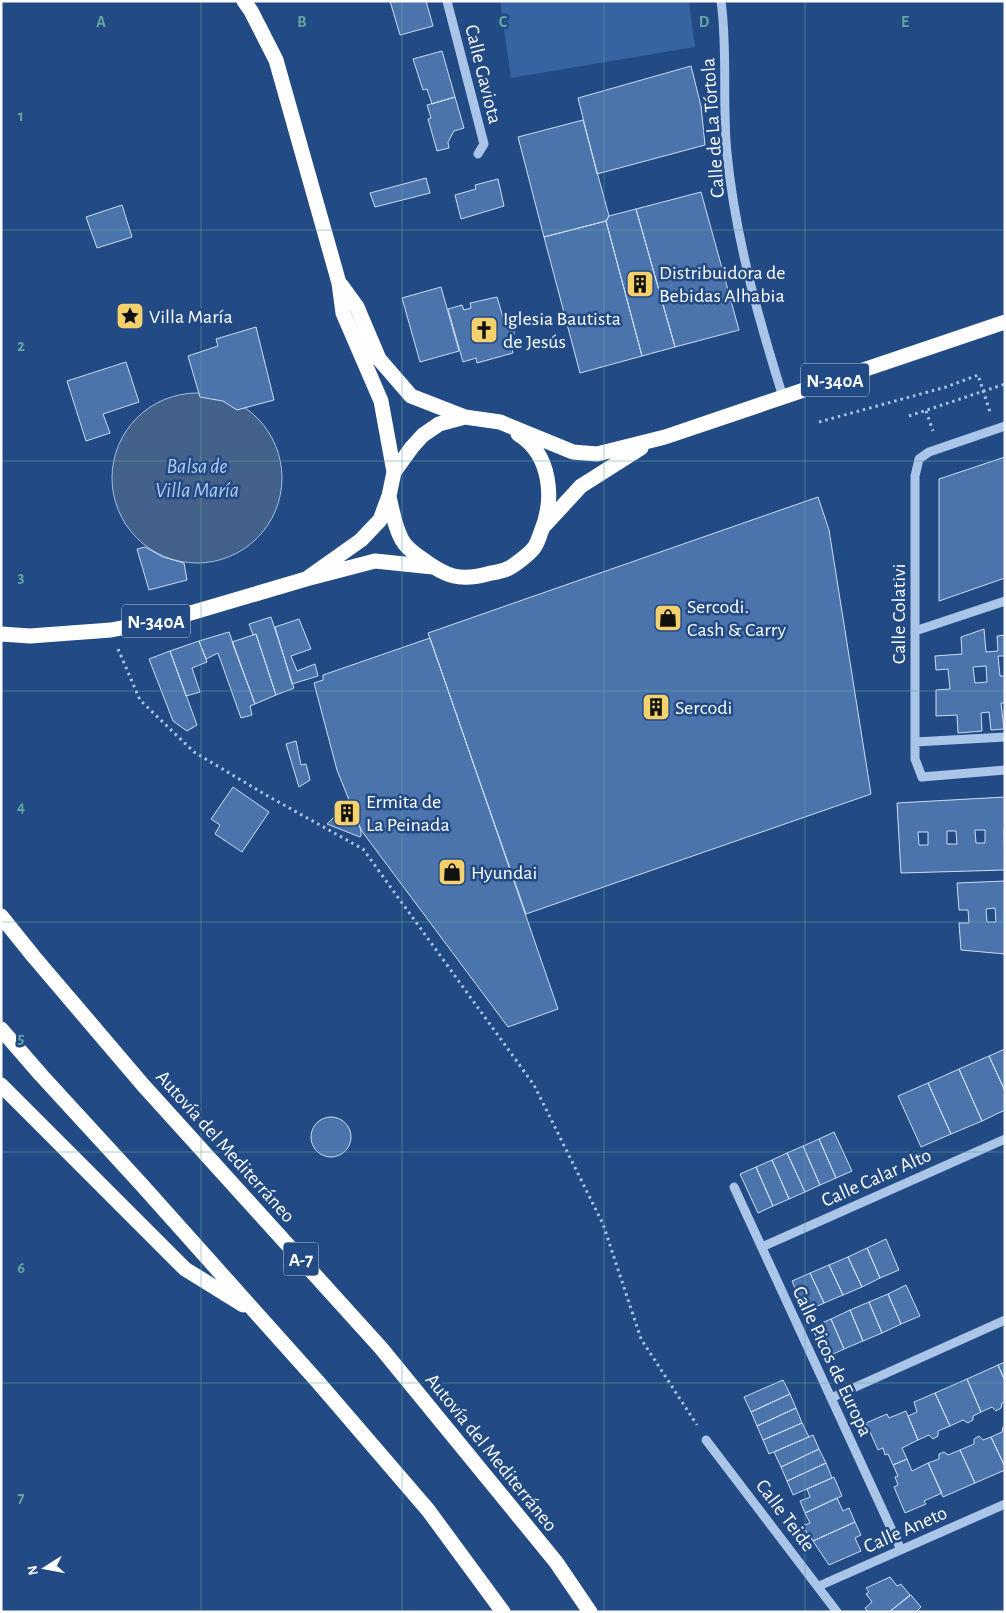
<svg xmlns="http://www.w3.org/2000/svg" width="1006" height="1613" font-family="'Alegreya Sans',sans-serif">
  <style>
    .green { fill: #3663a1 }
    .water { fill: #44618a; stroke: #9ebfe9 }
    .building { fill: #4b73ac; stroke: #cedff6; fill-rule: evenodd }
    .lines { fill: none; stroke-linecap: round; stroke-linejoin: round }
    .path { stroke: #aac5e8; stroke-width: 3; stroke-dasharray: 2.5 4; stroke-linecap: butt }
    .minor { stroke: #aac5e8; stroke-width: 9 }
    .highway { stroke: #fff; stroke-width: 15 }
    .grid { fill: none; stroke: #63a6a1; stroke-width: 1; stroke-opacity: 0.55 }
    .labels { text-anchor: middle; stroke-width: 5; stroke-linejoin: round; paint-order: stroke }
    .shield { fill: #224a84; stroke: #bdc9da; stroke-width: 1 }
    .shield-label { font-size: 19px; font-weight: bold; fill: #fff }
    .street-label { font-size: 20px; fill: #fff; stroke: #224a84 }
    .poi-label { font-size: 20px; fill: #fff; stroke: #224a84; text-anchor: start }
    .water-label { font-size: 21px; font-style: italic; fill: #b6cff0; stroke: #224a84 }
    .grid-label { font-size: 16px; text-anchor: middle; font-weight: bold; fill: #63a6a1; stroke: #224a84; stroke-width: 5; stroke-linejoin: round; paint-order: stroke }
  </style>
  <rect width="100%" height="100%" fill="#224a84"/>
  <!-- green -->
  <path class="green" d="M500,1H689L695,47L511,78Z"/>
  <!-- water -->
  <path class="water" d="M112 478a85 85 0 1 1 170 0a85 85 0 1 1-170 0Z"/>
  <!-- building -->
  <path class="building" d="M390,1H426L433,26L400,35Z
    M442,51L455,97L432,104L427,89L423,90L413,59Z
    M691,66L701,106L705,145L597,174L578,98Z
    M455,97L464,128L454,131L448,142L449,148L437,151L428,119L431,118L427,105Z
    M583,120L609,216L606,221L544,237L518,137Z
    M426,178L430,193L375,207L370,193Z
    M498,179L504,206L461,219L455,195L476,189L475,185Z
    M701,192L739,330L675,347L636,209Z
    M122,205L132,237L97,248L86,217Z
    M636,209L675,347L642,356L606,221L609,216Z
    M606,221L642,356L580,373L544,237Z
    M441,287L459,351L420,362L402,298Z
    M497,297L505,324L512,325L514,329V335L509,339L513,353L477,363L476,358L463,362L448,309L462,305L464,310L471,308L470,303Z
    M256,327L274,400L237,410L223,401L200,397L188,356L218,346L216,339Z
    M126,362L139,402L103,414L110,433L86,441L67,381Z
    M1005,457V578L939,601V479Z
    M818,497L829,530L871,794L526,914L428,633Z
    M145,547L163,557L184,563L187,580L149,590L137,549Z
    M271,617L294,688L276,695L256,634L253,635L249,624Z
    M299,619L311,649L291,656L297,671L315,664L318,676L292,684L275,627Z
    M984,629L986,652L998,651L997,636L1005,635V656H998L1000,676H1005V703H1001L1004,729L991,730L989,712L981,713L982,731L958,733L957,715L936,716V690L950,689L948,669L936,670L935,656L962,654L961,637ZM986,666L987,682L975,683L973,667Z
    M229,632L255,704L250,706L252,715L241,718L218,653L206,659L199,641Z
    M256,634L276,695L255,704L232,642Z
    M430,638L558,1009L508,1027L361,830L337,770L314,683L323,680V675Z
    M199,641L207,662L192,668L200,692L186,696L170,651Z
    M170,651L197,725L187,731L173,721L149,659Z
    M296,741L301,765L306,764L310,780L299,787L286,744Z
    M233,787L269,812L242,852L215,834L220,825L211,819Z
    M1005,797V829H1004L1005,870L901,873L897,803ZM975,830H985V843H976ZM947,831H956L957,844H947ZM918,832H928V845H919Z
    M350,801L361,830V836L360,837L327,824Z
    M1005,881V954L961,950L959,923H969L968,910H959L957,883ZM995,908L996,922H987L986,909Z
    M1005,1049V1091L989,1056Z
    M989,1056L1005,1091V1110L982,1121L959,1069Z
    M959,1069L982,1121L951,1134L928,1083Z
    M928,1083L951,1134L921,1147L898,1096Z
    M311 1137a20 20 0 1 1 40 0a20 20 0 1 1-40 0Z
    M834,1132L852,1171L836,1178L819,1139Z
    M819,1139L836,1178L820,1185L803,1146Z
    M803,1146L820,1185L805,1192L787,1153Z
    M787,1153L805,1192L789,1199L772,1160Z
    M772,1160L789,1199L773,1206L756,1167Z
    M756,1167L773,1206L758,1213L740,1174Z
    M886,1239L899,1270L880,1278L867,1248Z
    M867,1248L880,1278L862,1287L848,1257Z
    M848,1257L862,1287L843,1295L829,1265Z
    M829,1265L843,1295L824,1303L810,1273Z
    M810,1273L824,1303L805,1312L792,1281Z
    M906,1285L920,1316L901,1324L888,1294Z
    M888,1294L901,1324L882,1333L869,1302Z
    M869,1302L882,1333L863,1341L850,1310Z
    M850,1310L863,1341L844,1349L831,1319Z
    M831,1319L844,1349L825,1358L812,1327Z
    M1005,1362V1381L998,1365Z
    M998,1365L1005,1381V1402L1002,1403L1001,1408L996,1411L992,1407L981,1412L967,1379Z
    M967,1379L981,1412L973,1416V1420L968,1423L963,1420L950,1426L935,1393Z
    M783,1380L790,1394L751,1412L744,1397Z
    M935,1393L950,1426L938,1431V1436L933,1439L929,1435L918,1440L908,1416L917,1412L914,1402Z
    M790,1394L796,1408L757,1426L751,1412Z
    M796,1408L802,1423L763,1440L757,1426Z
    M906,1411L918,1440L902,1448L907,1459L893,1465L888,1454L885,1455L883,1448L878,1450L866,1423L887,1414L889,1418Z
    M802,1423L809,1437L769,1454L763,1440Z
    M1005,1426V1467L991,1437L1002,1432L1003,1427Z
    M813,1435L819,1449L781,1467L774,1452Z
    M979,1436L983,1440L991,1437L1005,1467V1470L975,1483L960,1450L974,1444V1439Z
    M819,1449L826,1463L787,1481L781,1467Z
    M960,1450L975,1483L943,1497L928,1463L939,1459V1454L944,1452L948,1455Z
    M907,1459L912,1471L928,1463L942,1493L924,1501L926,1504L905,1513L894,1487L898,1485L895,1477L898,1476L893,1465Z
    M826,1463L832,1478L793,1495L787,1481Z
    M834,1477L842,1496L805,1513L800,1501L810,1497L807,1489Z
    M837,1498L843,1511L849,1508L855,1522L813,1541L802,1526L810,1523L805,1513Z
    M855,1522L861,1535L855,1538L861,1551L829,1565L813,1541Z
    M890,1577L897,1586L901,1584L910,1595L889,1612H868L865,1608L872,1602L866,1594L869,1592L866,1588Z
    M911,1595L921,1607L917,1611L918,1612H889Z"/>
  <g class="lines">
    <!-- path -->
    <path class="path" d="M926,411L933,431
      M909,416L1005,384
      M819,422L946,387L978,375L990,412
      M118,649L140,700L194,752L266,795L363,849L534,1085L603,1224L641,1339L697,1425"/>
    <!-- minor -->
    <path class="minor" d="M447,1L484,144L478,154
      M721,1C728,51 722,103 727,153C735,236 758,317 783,397
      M1005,426L929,452L919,459L915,476V759L922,777L1005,770
      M915,631L1005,601
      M915,742L1005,737
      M734,1187L901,1550
      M762,1247L1005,1139
      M831,1398L1005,1320
      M706,1440L837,1612
      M819,1586L1005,1504"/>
    <!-- highway -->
    <path class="highway" d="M244,1L251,11L276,60L339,283L343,313L381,401L394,472
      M341,285L357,307L379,359L411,396L465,417
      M389,496C392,511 395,527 402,540C406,547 415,554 421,558C446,577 460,582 491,573C497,572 504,571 509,568C515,565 529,554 533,549C537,545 539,537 541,532C555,499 551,454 518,434
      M545,525L581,486L641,448
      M306,579L361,540L380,520L389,496L394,472L412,447L423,435L439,424L465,417L500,422L573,452L597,454L665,437L1005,322
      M1,634L30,636L111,630L177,617L306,579L375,561L433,567
      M1,916L34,957L143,1085L381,1348L556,1562L590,1612
      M1,1029L41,1075L141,1184L318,1382L428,1510L503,1612
      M1,1085L185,1269L243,1305"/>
  </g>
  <!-- grid -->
  <path class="grid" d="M201,1V1612M402,1V1612M604,1V1612M805,1V1612M1,230H1005M1,461H1005M1,691H1005M1,922H1005M1,1152H1005M1,1383H1005"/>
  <!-- icons -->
  <defs>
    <symbol id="building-square" viewBox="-11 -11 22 22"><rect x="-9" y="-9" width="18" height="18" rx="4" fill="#f4d16c" stroke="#224a84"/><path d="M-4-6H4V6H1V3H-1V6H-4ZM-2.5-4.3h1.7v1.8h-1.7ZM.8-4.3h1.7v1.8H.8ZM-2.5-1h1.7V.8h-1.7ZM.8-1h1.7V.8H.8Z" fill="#111"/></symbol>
    <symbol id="sight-square" viewBox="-11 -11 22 22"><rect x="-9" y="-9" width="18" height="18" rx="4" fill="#f4d16c" stroke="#224a84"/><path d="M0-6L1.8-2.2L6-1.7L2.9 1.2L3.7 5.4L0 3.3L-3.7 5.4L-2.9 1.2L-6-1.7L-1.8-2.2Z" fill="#111"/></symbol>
    <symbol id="church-square" viewBox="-11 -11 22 22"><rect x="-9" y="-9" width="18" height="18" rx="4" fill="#f4d16c" stroke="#224a84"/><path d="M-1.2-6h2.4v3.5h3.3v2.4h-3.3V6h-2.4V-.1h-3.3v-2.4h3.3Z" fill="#111"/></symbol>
    <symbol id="shop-square" viewBox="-11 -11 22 22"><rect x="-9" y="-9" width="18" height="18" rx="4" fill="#f4d16c" stroke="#224a84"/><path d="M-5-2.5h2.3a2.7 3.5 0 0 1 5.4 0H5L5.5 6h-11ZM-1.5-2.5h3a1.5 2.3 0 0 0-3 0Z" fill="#111"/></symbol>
  </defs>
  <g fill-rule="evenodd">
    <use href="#building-square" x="624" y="268" width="32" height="32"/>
    <use href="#sight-square" x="114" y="300" width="32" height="32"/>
    <use href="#church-square" x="468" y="314" width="32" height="32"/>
    <use href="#shop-square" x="652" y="602" width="32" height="32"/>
    <use href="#building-square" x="640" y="691" width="32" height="32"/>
    <use href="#building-square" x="331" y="797" width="32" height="32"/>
    <use href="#shop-square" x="436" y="856" width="32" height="32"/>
  </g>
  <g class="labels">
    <!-- shield labels -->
    <g class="shield">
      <rect x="801" y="363.5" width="68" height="33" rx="4"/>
      <rect x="122" y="604.5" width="68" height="33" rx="4"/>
      <rect x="283.5" y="1242.5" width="35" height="33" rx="4"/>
    </g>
    <g class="shield-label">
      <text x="835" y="387">N-340A</text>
      <text x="156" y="628">N-340A</text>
      <text x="301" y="1266">A-7</text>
    </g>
    <!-- street labels -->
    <g class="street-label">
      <text transform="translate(484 74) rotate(76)" y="7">Calle Gaviota</text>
      <text transform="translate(712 128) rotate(-94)" y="7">Calle de La Tórtola</text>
      <text transform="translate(898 614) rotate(-90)" y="7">Calle Colativi</text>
      <text transform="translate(226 1146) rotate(48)" y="7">Autovía del Mediterráneo</text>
      <text transform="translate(876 1177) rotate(-24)" y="7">Calle Calar Alto</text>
      <text transform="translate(833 1361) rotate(65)" y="7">Calle Picos de Europa</text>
      <text transform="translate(492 1452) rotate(51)" y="7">Autovía del Mediterráneo</text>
      <text transform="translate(786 1515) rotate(53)" y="7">Calle Teide</text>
      <text transform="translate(905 1529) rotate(-24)" y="7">Calle Aneto</text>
    </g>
    <!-- poi labels -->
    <g class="poi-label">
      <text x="659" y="279">Distribuidora de<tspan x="659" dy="23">Bebidas Alhabia</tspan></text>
      <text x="149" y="323">Villa María</text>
      <text x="503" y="325">Iglesia Bautista<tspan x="503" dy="23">de Jesús</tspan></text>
      <text x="687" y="613">Sercodi.<tspan x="687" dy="23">Cash &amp; Carry</tspan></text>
      <text x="675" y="714">Sercodi</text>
      <text x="366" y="808">Ermita de<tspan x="366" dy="23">La Peinada</tspan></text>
      <text x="471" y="879">Hyundai</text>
    </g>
    <!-- water labels -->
    <g class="water-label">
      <text x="197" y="473">Balsa de<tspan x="197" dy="24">Villa María</tspan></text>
    </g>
  </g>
  <g class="grid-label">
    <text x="101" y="27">A</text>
    <text x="302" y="27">B</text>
    <text x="503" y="27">C</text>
    <text x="704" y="27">D</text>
    <text x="905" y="27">E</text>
    <text x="21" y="121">1</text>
    <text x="21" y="351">2</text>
    <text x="21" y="582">3</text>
    <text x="21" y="812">4</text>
    <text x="21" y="1043">5</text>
    <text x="21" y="1273">6</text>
    <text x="21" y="1503">7</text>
  </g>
  <!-- border -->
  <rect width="1006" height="1613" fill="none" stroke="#ffffff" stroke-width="5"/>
  <!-- north arrow -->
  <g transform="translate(45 1568) rotate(259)" stroke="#224a84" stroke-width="4" paint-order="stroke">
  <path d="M0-4L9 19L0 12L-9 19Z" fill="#ffffff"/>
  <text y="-8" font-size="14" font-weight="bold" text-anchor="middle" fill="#ffffff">N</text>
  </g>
</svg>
